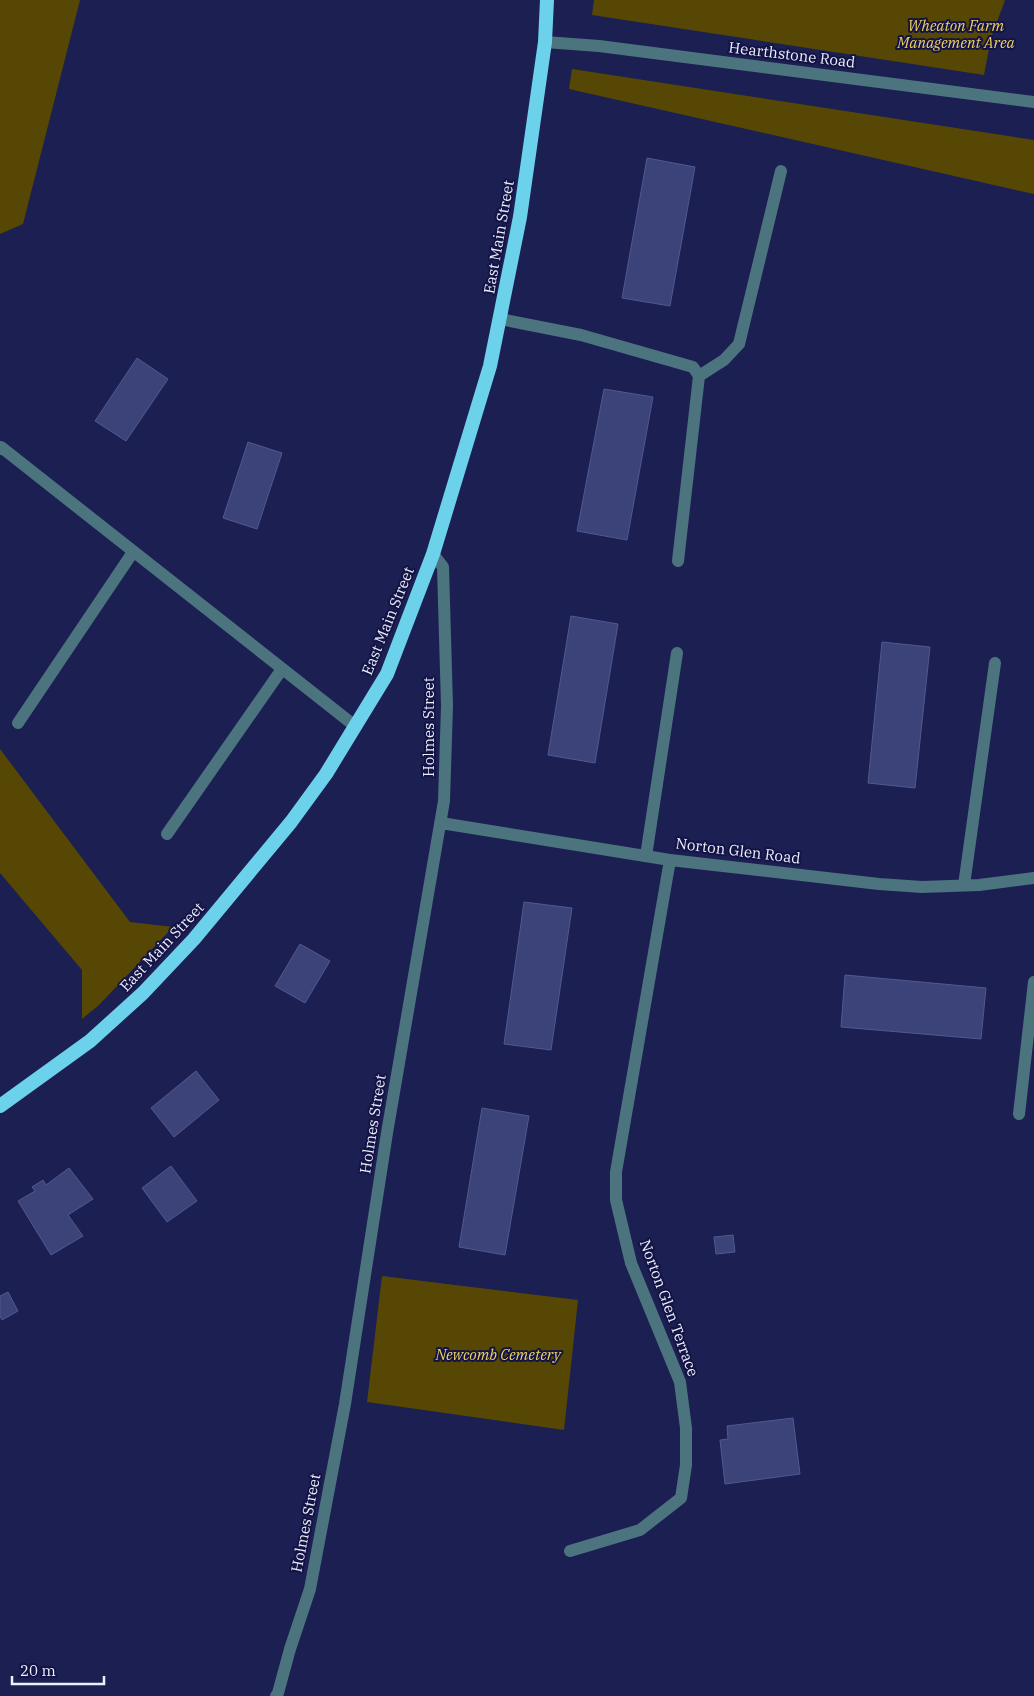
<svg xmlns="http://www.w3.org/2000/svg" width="1034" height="1696" font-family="'IBM Plex Serif',serif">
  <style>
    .green { fill: #564804 }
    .building { fill: #3c4379; stroke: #505990 }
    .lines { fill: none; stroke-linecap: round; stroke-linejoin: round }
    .service { stroke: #4b747f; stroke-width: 12 }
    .minor { stroke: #4b747f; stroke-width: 12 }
    .trunk { stroke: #6cd2ec; stroke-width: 14 }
    .labels { text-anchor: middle; stroke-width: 4; stroke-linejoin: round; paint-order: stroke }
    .park-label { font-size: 15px; font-style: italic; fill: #eed15c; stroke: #131445 }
    .street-label { font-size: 15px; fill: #eceffc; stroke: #131445 }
  </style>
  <rect width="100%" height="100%" fill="#1c1f51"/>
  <!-- green -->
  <path class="green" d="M0,0H80L23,224L0,234Z
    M594,0H1005L991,38L984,75L592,15Z
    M572,69L1034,140V194L569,89Z
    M0,749L130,922L173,927L99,1005L82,1019V970L0,873Z
    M382,1276L578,1300L564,1430L367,1402Z"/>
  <!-- building -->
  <path class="building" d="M647,158L695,167L670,306L622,298Z
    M137,358L168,379L126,441L95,421Z
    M604,389L653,397L627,540L577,531Z
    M248,442L282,453L257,529L223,518Z
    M571,616L618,624L595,763L548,755Z
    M882,642L930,647L915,788L868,783Z
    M524,902L572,908L551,1050L504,1044Z
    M300,944L330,961L305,1003L275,986Z
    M845,975L986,988L981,1039L841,1027Z
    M196,1071L219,1100L174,1137L151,1108Z
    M482,1108L529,1116L505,1255L459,1247Z
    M171,1166L197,1201L167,1222L142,1188Z
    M69,1168L93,1199L68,1215L83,1236L51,1255L18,1201L35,1191L32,1187L43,1180L46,1185Z
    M733,1235L735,1252L716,1254L714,1237Z
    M8,1292L18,1311L2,1320L0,1316V1296Z
    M793,1418L800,1474L725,1484L720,1440L728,1439L727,1426Z"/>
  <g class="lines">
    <!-- service -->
    <path class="service" d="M0,449L1,447L355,726
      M18,723L133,552
      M167,834L282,669
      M646,856L677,653
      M964,885L995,663
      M1019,1114L1034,982"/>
    <!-- minor -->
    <path class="minor" d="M545,42L599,46L1034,102
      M500,319L581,335L693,367L699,376L678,561
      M699,376L724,360L739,344L781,171
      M441,823L670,860L879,884L922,887L979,885L1034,878
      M570,1551L640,1530L681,1498L686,1465V1428L680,1382L631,1263L616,1200V1172L670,860
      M276,1696L278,1693L290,1649L310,1589L345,1404L387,1133L444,801L447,706L443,567L433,554"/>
    <!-- trunk -->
    <path class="trunk" d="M0,1106L90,1041L143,993L194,939L291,822L326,774L387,674L433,554L490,366L520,217L545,42L547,0"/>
  </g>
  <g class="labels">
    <!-- park labels -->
    <g class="park-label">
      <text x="956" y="31">Wheaton Farm<tspan x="956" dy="17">Management Area</tspan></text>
      <text x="498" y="1360">Newcomb Cemetery</text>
    </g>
    <!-- street labels -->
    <g class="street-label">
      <text transform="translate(792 55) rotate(7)" y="5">Hearthstone Road</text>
      <text transform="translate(499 237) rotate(-80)" y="5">East Main Street</text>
      <text transform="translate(388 621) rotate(-68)" y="5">East Main Street</text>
      <text transform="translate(429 727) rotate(-90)" y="5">Holmes Street</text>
      <text transform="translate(738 851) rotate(7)" y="5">Norton Glen Road</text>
      <text transform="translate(162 947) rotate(-47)" y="5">East Main Street</text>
      <text transform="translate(373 1124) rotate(-81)" y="5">Holmes Street</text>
      <text transform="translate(669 1308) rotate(70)" y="5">Norton Glen Terrace</text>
      <text transform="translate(306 1523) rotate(-79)" y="5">Holmes Street</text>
    </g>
  </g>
  <!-- scale -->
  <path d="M12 1676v8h92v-8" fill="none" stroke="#eceffc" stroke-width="2.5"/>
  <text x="20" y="1676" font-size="15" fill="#eceffc" stroke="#131445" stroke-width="4" paint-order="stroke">20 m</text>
</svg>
